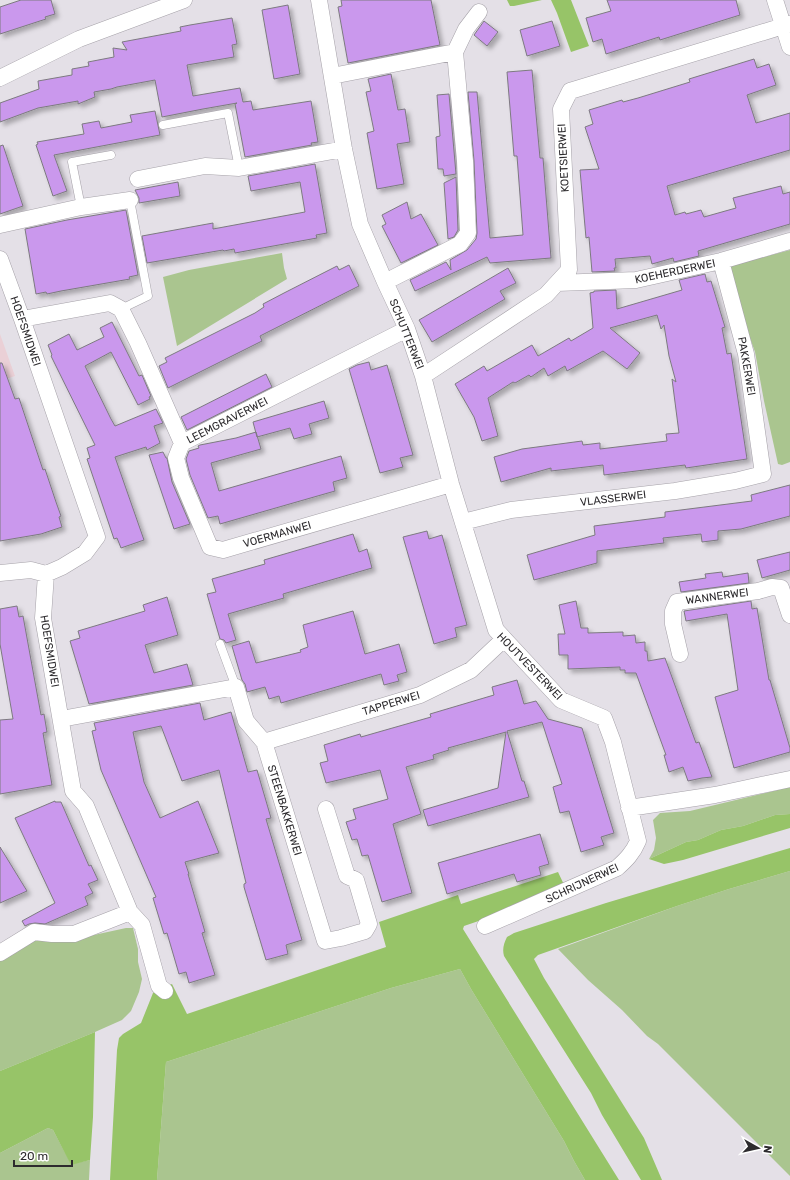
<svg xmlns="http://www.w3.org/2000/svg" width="790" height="1180" font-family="Rubik,sans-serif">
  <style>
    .education { fill: #ead0d6 }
    .green { fill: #aac58f }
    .forest { fill: #97c468 }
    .building { fill: #ca98ed; stroke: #7d7a80; filter: url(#shadow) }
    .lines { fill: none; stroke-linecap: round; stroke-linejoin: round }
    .service-casing { stroke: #a6a2a9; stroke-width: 9 }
    .minor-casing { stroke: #a6a2a9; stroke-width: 17 }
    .service { stroke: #fff; stroke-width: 8 }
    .minor { stroke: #fff; stroke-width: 16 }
    .labels { text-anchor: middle; stroke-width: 3.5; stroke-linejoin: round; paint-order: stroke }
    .street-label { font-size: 11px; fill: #2d2b2e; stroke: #fff }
  </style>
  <defs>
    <filter id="shadow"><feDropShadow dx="3.5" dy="3.5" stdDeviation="2" flood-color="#0004"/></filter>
  </defs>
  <rect width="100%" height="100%" fill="#e4e0e7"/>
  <!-- education -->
  <path class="education" d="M0,334L15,376L0,381Z"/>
  <!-- green -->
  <path class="green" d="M790,250V462L782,465L778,464L764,401L755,352L750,338L730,266Z
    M282,253L284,268L287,279L177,346L163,277L189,270Z
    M790,787V814L775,815L743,826L721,830L698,840L686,842L649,859L654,850L656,838L653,820L660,813L690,811Z
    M790,871V1176L658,1044L647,1036L622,1010L588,980L558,949L677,906L729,889Z
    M126,928H133L138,949V962L142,979L139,992L131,1011L122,1020L95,1032L0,1071V943L36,939L71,940Z
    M460,969L471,989L564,1141L574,1161L585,1180H157L166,1062L391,988Z
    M48,1128L53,1130L71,1164L90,1160L89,1180H0V1153Z"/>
  <!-- forest -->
  <path class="forest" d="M507,0H542L514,6H510Z
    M551,0H571L589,46L571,52L557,13Z
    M790,814V828L683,860L664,864L649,859L686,842L698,840L721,830L743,826L775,815Z
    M790,848V871L729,889L677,906L538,955L534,959L544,978L644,1138L662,1180H641L602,1115L591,1093L504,956C502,949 504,943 507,937L514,933L606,903Z
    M558,872L567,891L464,926L463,929L619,1180H585L574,1161L564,1141L471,989L460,969L391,988L166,1062L157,1180H110L117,1050L119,1038L123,1034L141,1023L153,993L156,990L172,984L187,1014L386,947L379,922L458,895L461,904Z
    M95,1032L93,1117L90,1160L71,1165L53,1130L48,1128L0,1153V1071Z"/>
  <!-- building -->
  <path class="building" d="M21,0H51L55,14L45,17L46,19L0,34V7Z
    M341,0H431L440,45L348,63L338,7L342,6Z
    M607,0H736L740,15L660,40L659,37L606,54L602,39L593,42L586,18L611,11Z
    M288,5L300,74L274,79L262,10Z
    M232,18L237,44L232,45L234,57L187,65L193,96L240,88L243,102L251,101L253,110L311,101L318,142L311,143L312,145L245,157L235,104L237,103L203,109L162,117L155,80L117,87L111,89L94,92L95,97L78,104V101L38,108L0,122V103L39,89L38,81L72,75V69L89,66L88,62L114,57L113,48L127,50L122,42L181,31L180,27L190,25Z
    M484,21L498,32L487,46L474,35Z
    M552,21L560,46L527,56L520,30Z
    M754,59L757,68L769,64L776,85L747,95L756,123L790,113V150L667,186L675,215L685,212L686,214L701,210L704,217L736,208L733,198L781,186L783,194L790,192V224L698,251L699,256L674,262L673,258L652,264L650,256L615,259L616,268H614L615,271L592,272L589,237L586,238L580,170L599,169L585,127L593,124L589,110L622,100L623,102L638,98L690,82L689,79Z
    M532,70L540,158H543L551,258L490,263L487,257L415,291L410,280L446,262L451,270L450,260L467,250L476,239L477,233L474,161L468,92H477L490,238L523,235L517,156H514L507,72Z
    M391,74L398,110L405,109L410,142L397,144L404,184L377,189L367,133L374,131L366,92L371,91L368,79Z
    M449,94L456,174L444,176L443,169H438L436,137L440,136L437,95Z
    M155,111L160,135L54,155L67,191L53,196L36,145L38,144L37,142L84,134L82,124L99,121L101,128L132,122L130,115Z
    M3,145L23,206L0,214V146Z
    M315,164L327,233L316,235L317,238L235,253L234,249L224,251L223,250L147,263L142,236L213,223V229L305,212L300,182L251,191L248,176Z
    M456,177L458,230L454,237L448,239L444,183Z
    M178,182L180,196L139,203V198L135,190Z
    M407,202L411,219L421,214L438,245L401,263L382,226L386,224L382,215Z
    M126,210L138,275L129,277L130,279L61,291L47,294L46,292L36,294L25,229L67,220Z
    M349,265L359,286L260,336L262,341L168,388L159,366L167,362L165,358L255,313L264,307L263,304L284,293L337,266L339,270Z
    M508,268L516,283L500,291L505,299L432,342L419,320Z
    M705,274L707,282L711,281L725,327L722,328L727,354L731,353L747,459L686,468L685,465L604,475L603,465L551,471V468L501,482L494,457L522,449L582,441L583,445L600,443V449L667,441L666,434L679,433L672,379L676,382L669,356L664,325L661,329L657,315L610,328L640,353L627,369L603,351L567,371L565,366L548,376L544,368L531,377L529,375L515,383L513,382L488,398L498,436L482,441L474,417L455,384L484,366L487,371L532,345L538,356L569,338L571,341L593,328L590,293L594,292V291L616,290L617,309L682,290L679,280Z
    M112,322L139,376L142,375L151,396L149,397L150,399L138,405L111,352L85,366L111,419L115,426L156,409L163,423L154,426L160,443L147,450L146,447L115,457L144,540L121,548L117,538L114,539L87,459L90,458L87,448L95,445L51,356L52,355L48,345L69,334L77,350L104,337L100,328Z
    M369,362L371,370L387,365L413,455L400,458L403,467L380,473L349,369L357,365Z
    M0,363H2L15,399L19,398L43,470L45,469L56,502L61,516L59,517L62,527L41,534L0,541Z
    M266,374L272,387L187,430L181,417Z
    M324,401L329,418L309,424L312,434L294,439L290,428L257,437L253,422Z
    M256,432L261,449L211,463L219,491L341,456L347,478L333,482L335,491L314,497L220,524L218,516L208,518L190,475L186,459L189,451L199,448L198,446L200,445L236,438Z
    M163,452L166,458H167L172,482L190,524L174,529L149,455Z
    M790,485V516L741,529L718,531V540L702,542L701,534L663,538L664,543L597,551V563L534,580L527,555L595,535L594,526L665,517V512L752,501L751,495Z
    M427,531L429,539L442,535L467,625L455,628L457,637L434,644L403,537Z
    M353,534L359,552L367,549L372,568L283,594L284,598L228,614L236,640L226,643L224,640L220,639L207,594L216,592L212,579L265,564L264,560Z
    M790,552V570L762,578L757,560Z
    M722,572L723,577L748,573L749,583L681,592L679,582L706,578L705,574Z
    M167,597L178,635L145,645L154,673L187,664L193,685L89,704L70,641L80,638L78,631L145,611L143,605Z
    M576,601L581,628H588V633L623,632V636L635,635L636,643L645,642V651H647L648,661L665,658L696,743L699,742L712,777L702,778L688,781L683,767L669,772L664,755H666L636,673H625V670H620V667L568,669V655H559L558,634H565L559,605Z
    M751,601L752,609L757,608L769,680H770L790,748V752L734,768L715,697L738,690L727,614L686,621L684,611Z
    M17,606L19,617L23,616L41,715L44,714L47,732L43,733L52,785L0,794V720L13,719L0,644V609Z
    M353,611L365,654L399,644L407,672L397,675L399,681L384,685L381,674L281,703L279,696L269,699L265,687L247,692L245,684L242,680L232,646L249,641L256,663L301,652L300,650L308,647L303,625Z
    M517,680L524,704L536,701L548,719L582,728L614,833L601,837L604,845L581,852L569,811L560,813L553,787L562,784L542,722L507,731L522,781H524L529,797L428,826L423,810L498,788L506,732L448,748L449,750L433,755L434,759L406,767L421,814L393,824L412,893L382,902L368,855L362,856L357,839L352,840L346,822L356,819L353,809L388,799L380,770L326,783L320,763L328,761L324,745L360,734L361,737L431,717L430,714L494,695L492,687Z
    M200,703L204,720L231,712L248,772L257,770L271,818L266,819L302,940L286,945L288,954L266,960L244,887V884L246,883L219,770L182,781L161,726L133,732L144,782L160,818L198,801L219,853L185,862L189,874H188L205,932L202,933L215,975L189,983L186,972L179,974L167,933L164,934L153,898L156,897L101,770L92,731L96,730L94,723Z
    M55,801V802H61L89,866L91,865L98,880L88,884L93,893L85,897L88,905L45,924L35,923L29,924L25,926L22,921L55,903L15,818Z
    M540,834L549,864L539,867L541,875L517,882L514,874L447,894L438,863Z
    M0,847L27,891L0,903Z"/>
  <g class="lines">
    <defs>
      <path id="service" d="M163,125L228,113L239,168
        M81,207L72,162L111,155
        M121,309L148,296L130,200
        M220,644L236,687"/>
      <path id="minor" d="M319,0L344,149L360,224L385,282L407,329L423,376L451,484L496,630L561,700L604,718L613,742L638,841C633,853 626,860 617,868L485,926
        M775,0L790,47
        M332,76L455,52
        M0,78L79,39L184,0
        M138,179L205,166L239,168L344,149
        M0,225L81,207L130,200
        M0,259L22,319L97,537L85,553L62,567L46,574L43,618L73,791L86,806L130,912L142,925L159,986L165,991
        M385,282L460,244L468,233L465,161L455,52L466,29L479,12
        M557,283L636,280L721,261L790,241
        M22,319L110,303L121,309L138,343L182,443L407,329
        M423,376L546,295L569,270L561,109L570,91L790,24
        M182,443L176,458L181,478L210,547L223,550L451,484
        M463,522L511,510L675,491L735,481L763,474L746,354L721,261
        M0,573L31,570L46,574
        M680,654L673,624V611L677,602L758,591L772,587L781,588L790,615
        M61,719L236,687L246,721L264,742L325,941L341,938L365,931L369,924L356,880L347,876L326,809
        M264,742L420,695L471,670L504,639
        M629,808L715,795L790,779
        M0,953L34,932L52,934H74L130,912"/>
    </defs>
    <!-- service casing -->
    <use href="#service" class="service-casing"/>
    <!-- minor casing -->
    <use href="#minor" class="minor-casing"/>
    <!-- service -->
    <use href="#service" class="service"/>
    <!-- minor -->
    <use href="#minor" class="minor"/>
  </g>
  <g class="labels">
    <!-- street labels -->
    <g class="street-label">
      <text transform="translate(563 158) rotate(-93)" y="4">KOETSIERWEI</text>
      <text transform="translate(675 271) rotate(-12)" y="4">KOEHERDERWEI</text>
      <text transform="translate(26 331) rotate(71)" y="4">HOEFSMIDWEI</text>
      <text transform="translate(407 334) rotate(68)" y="4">SCHUTTERWEI</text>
      <text transform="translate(747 366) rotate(80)" y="4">PAKKERWEI</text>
      <text transform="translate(227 420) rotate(-27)" y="4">LEEMGRAVERWEI</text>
      <text transform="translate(613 498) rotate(-7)" y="4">VLASSERWEI</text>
      <text transform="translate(277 534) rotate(-16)" y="4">VOERMANWEI</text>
      <text transform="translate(717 596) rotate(-8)" y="4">WANNERWEI</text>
      <text transform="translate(50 651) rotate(81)" y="4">HOEFSMIDWEI</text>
      <text transform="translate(530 666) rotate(46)" y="4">HOUTVESTERWEI</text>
      <text transform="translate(391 703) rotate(-17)" y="4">TAPPERWEI</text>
      <text transform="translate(285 810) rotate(73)" y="4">STEENBAKKERWEI</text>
      <text transform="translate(582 883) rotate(-25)" y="4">SCHRIJNERWEI</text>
    </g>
  </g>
  <!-- north arrow -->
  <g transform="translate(758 1148) rotate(98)" stroke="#ffffff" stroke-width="3" paint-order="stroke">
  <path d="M0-3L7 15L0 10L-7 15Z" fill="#2d2b2e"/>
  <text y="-6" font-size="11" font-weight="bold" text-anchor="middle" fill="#2d2b2e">N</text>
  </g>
  <!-- scale -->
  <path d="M14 1160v6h58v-6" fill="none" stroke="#2d2b2e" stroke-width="2"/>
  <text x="20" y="1160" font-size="12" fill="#2d2b2e" stroke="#ffffff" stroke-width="3" paint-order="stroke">20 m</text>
</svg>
